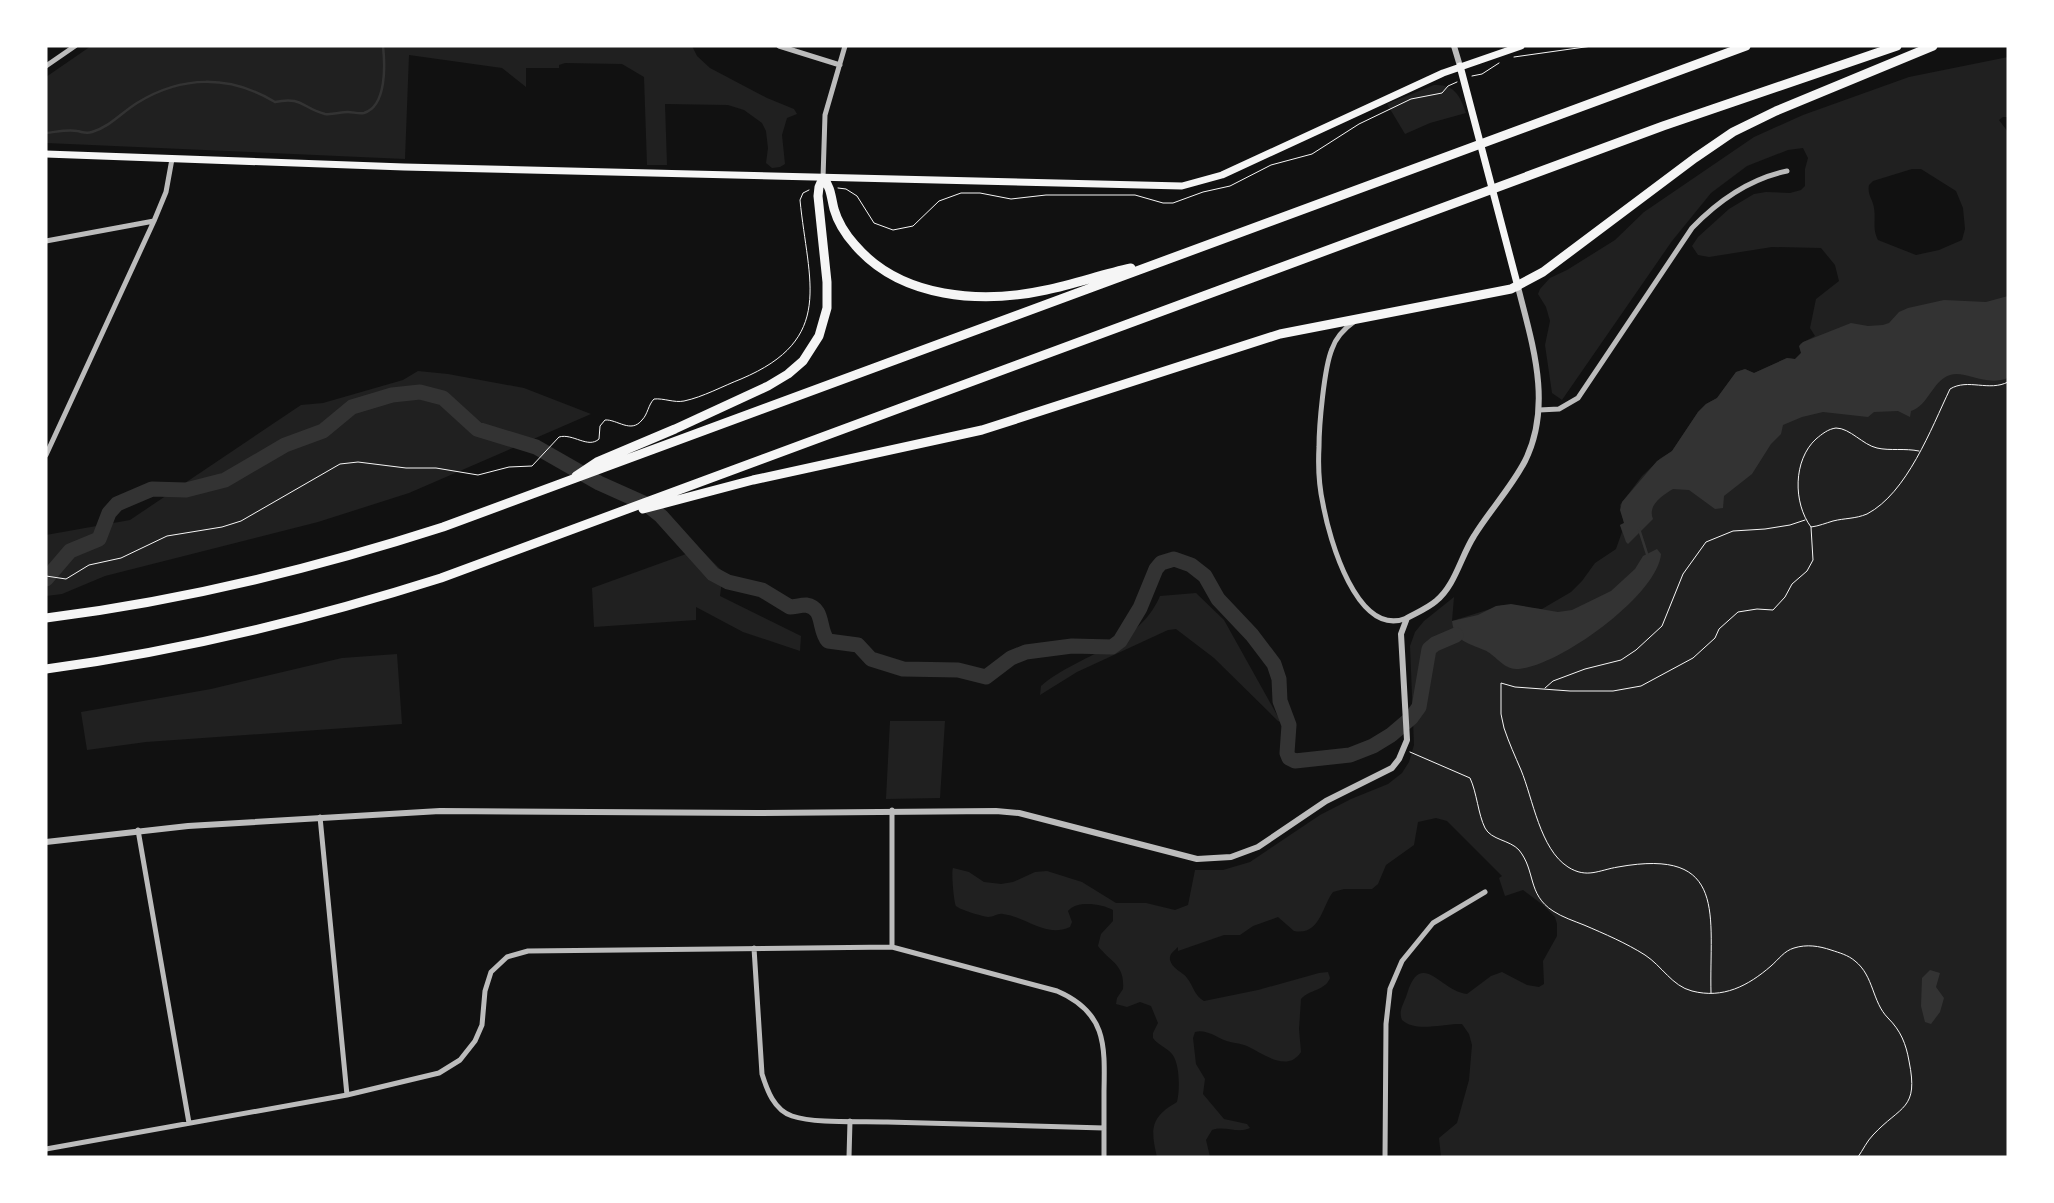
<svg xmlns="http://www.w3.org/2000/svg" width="2054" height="1203" font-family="Signika,sans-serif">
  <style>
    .green { fill: #202020; fill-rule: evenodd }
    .water { fill: #333 }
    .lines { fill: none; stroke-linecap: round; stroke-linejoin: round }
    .stream { stroke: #333; stroke-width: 2.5 }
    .river { stroke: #333; stroke-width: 15 }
    .path { stroke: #f5f5f5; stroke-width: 1 }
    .minor { stroke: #bcbcbc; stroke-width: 5 }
    .tertiary { stroke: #bcbcbc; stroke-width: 6 }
    .secondary { stroke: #f5f5f5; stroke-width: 7 }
    .motorway { stroke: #f5f5f5; stroke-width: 9 }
  </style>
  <rect width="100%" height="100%" fill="#111"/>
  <!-- green -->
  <path class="green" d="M91,46H692L697,56L710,68L767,98L794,109L797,114L787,118L782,135L785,164L780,167L772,168L766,163L768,148L766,131L762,123L744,110L728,105L665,104L667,165H647L644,77L622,64L565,63L559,65V68H526V87L502,68L409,55L405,159L46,143V77Z
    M2008,57V117H2003L1999,120L2008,132V1157H1441L1439,1138L1457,1123L1469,1080L1472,1045L1469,1034L1462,1024C1444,1023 1416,1033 1402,1020C1398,1010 1404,1004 1407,994C1421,948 1441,992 1467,994L1491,976L1502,972L1527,985L1539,987L1544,984L1543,961L1557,936V924L1555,917L1543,905L1523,890L1505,896L1499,878L1502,876L1447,821L1436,818L1418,822L1414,845L1386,865L1378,884L1372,889H1344L1333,892C1322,906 1320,936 1294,931L1278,917L1253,926L1240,935H1224L1178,951V947C1174,951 1169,954 1170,960C1172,969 1183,972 1187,978C1194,987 1194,995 1204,1001L1258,990L1319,973L1328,972L1330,978C1325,991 1310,989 1301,999L1299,1029L1301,1052C1287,1073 1264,1054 1247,1046C1240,1043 1231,1043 1224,1040C1215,1036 1205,1029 1195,1032L1193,1038L1196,1064L1205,1079L1203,1094L1224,1119L1247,1124L1250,1128C1237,1134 1225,1125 1212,1130L1206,1140L1210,1157H1157C1150,1128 1151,1117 1177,1102C1180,1091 1180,1063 1172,1054C1166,1047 1158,1045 1153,1038V1033L1158,1023L1151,1006L1140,1002L1127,1007L1116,1004L1117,998L1123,989C1125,964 1110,962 1098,946L1101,934L1113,921V910C1102,904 1077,900 1068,911L1072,922L1070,927C1045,938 1027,917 1003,914C998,913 994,917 988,917C982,916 960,910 956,906C954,903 951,871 953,868L969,872L984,882L1001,884L1013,882L1035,872L1047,871L1082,882L1116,903H1146L1175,910L1188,905L1195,870H1223L1250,862L1320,815L1351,799L1388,784L1402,773L1409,762L1414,745L1410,646L1415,632L1424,621L1454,597L1452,621L1503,605L1542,609L1571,592L1582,581L1595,563L1616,549L1622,532L1620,525L1624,523L1620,505L1642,476L1661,458L1672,451L1698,412L1706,404L1717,398L1736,372L1745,369L1754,373L1787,358L1795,359L1801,353L1800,344L1815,336L1810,328L1816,299L1839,281L1835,265L1821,248L1772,247L1709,257L1698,255L1692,246L1698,237L1729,209L1754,194L1766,192L1790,193L1801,190L1805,186V169L1808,158L1803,148L1788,150L1747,166L1711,193L1672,241L1562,400L1552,393L1545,345L1550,321L1546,307L1538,294L1540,289L1550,278L1567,270L1615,240L1644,212L1754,137L1803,115L1909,77ZM1912,169H1921L1956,191L1963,208L1965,229L1962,240L1939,250L1916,255L1878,240C1872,228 1876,221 1874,208C1873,199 1867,195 1869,185L1873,181Z
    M1434,85C1455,84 1460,96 1466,113L1430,123L1405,134L1387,104Z
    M418,371L448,374L524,388L591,414L409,493L318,522L105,576L62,594L46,596V535L130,520L301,405L323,403L403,380Z
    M700,549L723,572L720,596L801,636L800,651L743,632L696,607V620L594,627L592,588Z
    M1196,593L1224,620L1281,722L1278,721L1214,658L1176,629L1168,630L1077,672L1040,695L1041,686C1080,653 1138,647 1160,596Z
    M397,654L402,724L146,742L87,750L81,712L211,689L342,658Z
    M890,721H945L940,798L886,799Z"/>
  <!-- water -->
  <path class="water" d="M2008,296V378C1985,387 1965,370 1950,375C1932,381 1929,405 1911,411L1910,417L1898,411L1874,412L1868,417L1823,412L1802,417L1783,425L1781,434L1771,444L1752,474L1724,496L1723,508L1715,509L1689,490L1673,489C1663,495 1647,505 1653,519L1628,544L1626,542L1620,525L1624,523L1620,510L1622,502L1657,461L1672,451L1698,412L1706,404L1717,398L1736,372L1745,369L1754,373L1787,358L1795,359L1801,353L1799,346L1803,342L1851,323L1868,326L1883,325L1889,323L1899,312L1908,308L1944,300L1986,302Z
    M1657,549L1661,554C1658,595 1556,669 1516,669C1503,669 1495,654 1484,650C1468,643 1454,641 1452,621L1478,615L1496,606L1511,604L1558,612L1572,610L1611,591L1635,569L1643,556Z
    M1930,970L1940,973L1936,987L1944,998L1940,1012L1931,1024L1925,1022L1921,1006L1922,978Z"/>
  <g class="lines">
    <!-- stream -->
    <path class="stream" d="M46,133C56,132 68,129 77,131C83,132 86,134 92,132C111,126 121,113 137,103C182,75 230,75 275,102C302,96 302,108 325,114C332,115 341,112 348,112C353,112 359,114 364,113C387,106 385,64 383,46
      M1639,529L1647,554"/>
    <!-- river -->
    <path class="river" d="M46,579L70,551L99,539L109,513L117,504L152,489L186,490L225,480L285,445L323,431L352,407L392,395L420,392L443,398L477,429L536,447L599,483L646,504L661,516L713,574L728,582L762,590L790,607C795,607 800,605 806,605C825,608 818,630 828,641L858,645L871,659L903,669L958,670L986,677L1011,658L1026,652L1072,646L1112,647L1120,641L1140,608L1156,569L1161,563L1174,559L1191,565L1205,576L1218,599L1252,635L1274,664L1279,679L1280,701L1289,725L1287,753L1289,758L1295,761L1350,755L1373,746L1391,735L1411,718L1419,707L1429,649L1435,644L1456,635"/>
    <!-- path -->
    <path class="path" d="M1514,57L1592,46
      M1472,76L1482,74L1499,63
      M838,188L846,189L857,196L874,223L893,230L913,226L939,201L961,193H980L1011,199L1046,195H1135L1163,203H1173L1203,192L1230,186L1271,165L1312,154L1359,124L1411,99L1442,93L1448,86L1457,82
      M1919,451C1905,448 1890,451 1877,448C1863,445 1850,428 1836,428C1828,429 1822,434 1816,439C1793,460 1793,503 1811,527C1819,526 1826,523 1833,521C1845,518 1855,519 1867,514C1907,493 1931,429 1950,389C1968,378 1989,392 2008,382
      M46,576L66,579L89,565L121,558L167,536L222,527L241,521L340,464L358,462L406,468H436L478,475L509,467L532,466L559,437C573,433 588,449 599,439L600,426L605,420C617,419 631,434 642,420C648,414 648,405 654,399C664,398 674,403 684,401C703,397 723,386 741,379C836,339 808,282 800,200L803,193L809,190
      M1545,688L1553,681L1585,669L1621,660L1636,650L1662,626L1683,574L1706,542L1733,531L1765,529L1790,525L1805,520
      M1410,752L1470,778C1477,793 1478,814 1485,828C1491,840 1510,840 1519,850C1536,871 1527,894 1553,911C1562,917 1574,921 1584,925C1605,934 1626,943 1645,955C1662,966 1672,986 1692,991C1723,999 1748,986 1771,966C1779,959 1784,951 1794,948C1807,944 1819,946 1831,950C1840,953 1848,955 1855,961C1874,976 1872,1002 1888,1018C1901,1031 1906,1044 1909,1061C1919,1110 1901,1105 1873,1135C1867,1141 1863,1150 1858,1157
      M1711,993C1709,916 1729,847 1618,867C1599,870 1587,879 1568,867C1540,849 1533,799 1521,770C1515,756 1509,743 1504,728L1501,714V683L1515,687L1570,691H1613L1641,686L1693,658L1715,638L1719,629L1738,612L1757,609L1773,610L1785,597L1792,584L1807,571L1813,560L1811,527"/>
    <!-- minor -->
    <path class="minor" d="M779,46L840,65
      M46,66L75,46
      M823,178L825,115L845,46
      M46,241L154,221
      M1355,321C1345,328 1336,337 1332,349C1324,368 1319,426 1319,447C1318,465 1319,486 1323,504C1329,538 1357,639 1407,618
      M1539,410L1559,409L1578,398L1692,228C1718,201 1749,179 1787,171
      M46,455L154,221L166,192L172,159
      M892,810V947
      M320,817L347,1095
      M138,830L189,1123
      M754,948L762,1074C767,1090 774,1110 792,1116C816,1124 860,1121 887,1122C959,1124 1031,1126 1104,1128
      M46,1149L347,1095L439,1073L460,1060L475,1041L482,1025L485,991L491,972L507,957L528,951L892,947L1057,991C1106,1012 1105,1044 1104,1091C1104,1113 1104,1135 1104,1157
      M849,1157L850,1121
      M1385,1157L1386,1024L1390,989L1402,961L1433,923L1485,892"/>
    <!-- tertiary -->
    <path class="tertiary" d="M1454,46L1460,66
      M46,842L188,826L440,811L757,813L996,811L1019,813L1197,859L1231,857L1258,847L1326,801L1392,768L1399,759L1407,740L1401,634L1407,618C1416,613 1428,608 1436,601C1455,586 1461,556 1474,536C1490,510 1511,488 1525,461C1553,405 1532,343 1518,287"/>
    <!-- secondary -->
    <path class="secondary" d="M1460,66L1518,287
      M46,154L404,167L1182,186L1222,175L1443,73L1521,46"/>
    <!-- motorway -->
    <path class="motorway" d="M576,476L597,462L675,429L768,386L788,374L803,361L819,336L827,308V282L818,196L819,187L823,178C831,187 831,197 834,209C838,223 846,235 855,245C901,299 982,304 1046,290C1075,284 1103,274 1131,268
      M643,509L753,480L982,430L1280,334L1511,289L1543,272L1695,158L1733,132L1776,111L1933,46
      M46,618C181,601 313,569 443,527L1746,46
      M46,669C180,651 312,619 441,578L1663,126L1897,46"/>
  </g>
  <!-- border -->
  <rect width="2054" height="1203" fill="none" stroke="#ffffff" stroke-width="95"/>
</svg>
